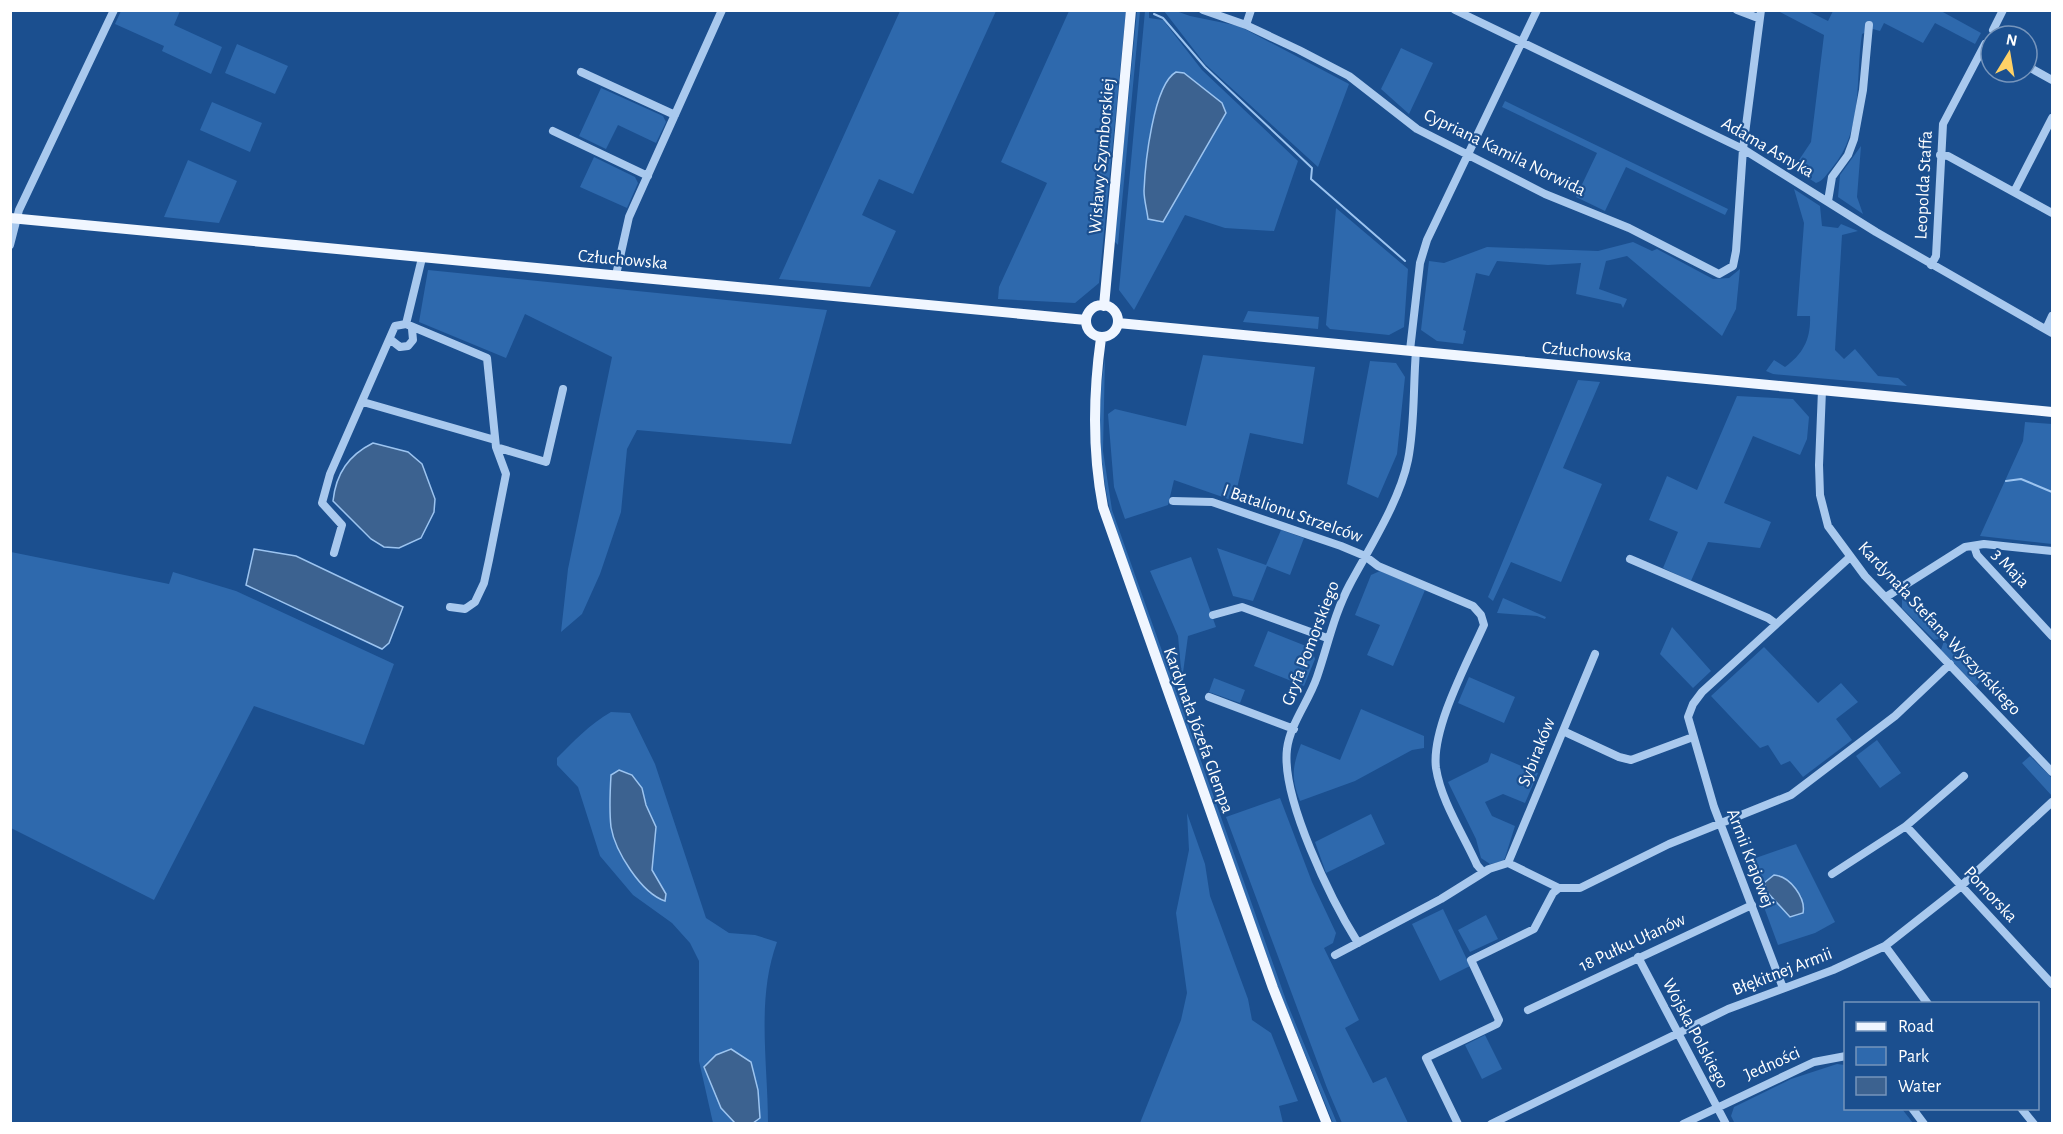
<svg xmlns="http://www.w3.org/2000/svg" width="2063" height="1134" font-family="'Alegreya Sans',sans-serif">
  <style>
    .green { fill: #2e69ad; fill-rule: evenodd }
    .water { fill: #3c6290; stroke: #9cc4f0; stroke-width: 1.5 }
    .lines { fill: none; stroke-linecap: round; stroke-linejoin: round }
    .stream { stroke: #9cc4f0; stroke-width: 2 }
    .minor { stroke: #a9c9ee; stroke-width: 8 }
    .major { stroke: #f0f6ff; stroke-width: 10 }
    .labels { text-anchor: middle; stroke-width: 4.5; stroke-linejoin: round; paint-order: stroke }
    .street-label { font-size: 18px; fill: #fff; stroke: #1b4f8f }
  </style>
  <rect width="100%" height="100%" fill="#1b4f8f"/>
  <!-- green -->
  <path class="green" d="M121,11H180L174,25L222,47L211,74L162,51L164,46L115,24Z
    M900,11H996L913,194L879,179L862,215L896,231L870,287L779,279Z
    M1069,11H1126L1099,283L1075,303L998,299L999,287L1047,183L1001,162Z
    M1137,11H1140L1118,245L1114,241Z
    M1145,11H1149V18L1163,20L1202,70L1298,161L1274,231L1225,228L1185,215L1134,310L1119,290Z
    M1164,11H1176L1190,16L1239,26L1349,84L1318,167L1205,64Z
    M1778,11H1808L1828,21L1833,11H1941L1981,33L1975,44L1935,23L1923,43L1884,23L1880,31L1873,29L1862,34C1855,79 1864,130 1832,168C1827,174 1823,181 1816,183L1796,170L1795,166L1811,142L1824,35Z
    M237,44L288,66L275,94L225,73Z
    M1401,48L1433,63L1409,114L1381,89Z
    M601,88L663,116L666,122L656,143L618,125L606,149L579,136Z
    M1505,101L1728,209L1725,215L1626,167L1605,211L1576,197L1597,153L1502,107Z
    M212,102L262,123L250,152L200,130Z
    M1861,146L1857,197L1863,214L1838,197L1840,175Z
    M594,157L635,177L638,183L627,208L580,187Z
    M188,160L237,181L219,223L164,217Z
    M1794,189L1820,206L1822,226L1838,228L1841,224L1858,231L1842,235L1835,350L1844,359L1855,349L1878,376L1898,378L1907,386L1773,374L1766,371L1774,360L1785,367C1803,354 1811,339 1810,316H1797L1804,223Z
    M1336,208L1408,269L1404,327L1389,335L1330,329L1326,325Z
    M1633,242L1652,251L1657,249L1713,279L1729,278L1740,269L1736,309L1722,336L1627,256L1606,261L1599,289L1627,299L1623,308L1621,304L1576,294L1581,263L1548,265L1497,261L1489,276L1476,273L1463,330L1466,331L1463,344L1437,341L1421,330L1429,261L1444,263L1487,247L1598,251Z
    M428,270L827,310L791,444L637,430L627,449L621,512L600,574L582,614L561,632L568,569L612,357L525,314L506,358L419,322Z
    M1248,311L1319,317L1318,329L1243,322Z
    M1203,355L1315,367L1303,444L1250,433L1234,501L1174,480L1168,505L1125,519L1114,487L1108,414L1115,409L1186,426Z
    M1105,358L1103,451L1112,510L1287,1003L1337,1123H1333L1280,993L1112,519C1099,466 1096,412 1105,358Z
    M1370,361L1396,363L1405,377L1397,454L1378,498L1347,484Z
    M1578,380L1600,382L1563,468L1602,484L1561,582L1511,562L1493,601L1488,597Z
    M1737,396L1793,399L1809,417L1807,439L1800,455L1753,436L1724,503L1771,522L1760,548L1708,542L1691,581L1663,568L1678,532L1649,520L1667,476L1697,490Z
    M2025,422L2052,424V544L1980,536L2023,441Z
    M1281,530L1304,538L1290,575L1267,566L1253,601L1233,596L1217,548L1266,565Z
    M11,552L169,584L173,572L236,591L394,664L364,745L254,706L154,900L11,828Z
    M1191,557L1216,627L1188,636L1182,680L1178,636L1150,571Z
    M1380,571L1425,590L1393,666L1367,655L1380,625L1355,615L1371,575Z
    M1902,597L1939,636V639L1934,640L1902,608Z
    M1503,598L1546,617L1545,619L1537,616L1497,613Z
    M1672,627L1711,671L1693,688L1660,654Z
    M1268,631L1311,648L1315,659L1304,686L1254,666Z
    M1944,641L1981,680L1976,686L1941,650Z
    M1764,647L1818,703L1841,683L1858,702L1836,719L1852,740L1803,777L1790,761L1781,765L1768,745L1760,748L1711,696Z
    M1469,677L1515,697L1504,723L1458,703Z
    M1214,678L1245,690L1240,703L1209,692Z
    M1361,709L1424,736V748L1412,750L1355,781L1300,801C1291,779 1292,767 1301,744L1340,760Z
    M611,712L630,713L655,764L706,918L729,933L755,935L777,942C756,999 768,1064 768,1123H753L760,1118L758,1090L721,1108L735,1123H713L699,1061V961L690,943L672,923L633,895L600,856L578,787L557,765V758C573,742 590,724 611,712ZM619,770L642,788L646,805L656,827L652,870L610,792L611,775Z
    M1877,740L1901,773L1880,788L1856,756Z
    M1491,753L1538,773L1525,803L1503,794L1485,802L1492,816L1515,826L1504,861L1490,864L1481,858L1476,839L1448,782L1488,762Z
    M2030,756L2052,778V796L2022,763Z
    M1280,798L1312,882L1336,933L1333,943L1324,948L1359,1020L1345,1028L1373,1083L1386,1077L1408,1123H1342L1327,1088L1226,817Z
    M1187,813L1205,864L1210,896L1248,999L1252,1020L1271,1033L1298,1101L1279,1106L1283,1123H1140L1181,1020L1187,993L1176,913L1189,850Z
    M1371,814L1385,844L1326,873L1315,842Z
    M1796,844L1835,922L1815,933L1778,945L1747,861ZM1780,875L1802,897L1803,914L1790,917L1767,892L1764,883Z
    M1443,909L1470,966L1440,981L1412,924Z
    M1486,915L1498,939L1470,952L1458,930Z
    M1485,1035L1502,1069L1482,1079L1465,1045Z
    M1837,1064L1845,1065L1846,1108L1902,1109L1913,1123L1735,1124L1731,1116L1734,1107L1791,1079Z"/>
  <!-- water -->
  <path class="water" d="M1176,72L1184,73L1222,103L1226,113L1163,222L1148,219C1147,210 1144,200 1144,191C1145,165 1153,85 1176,72Z
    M373,443L408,452L422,464L435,499L434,512L421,538L399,548L384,547L371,539L333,501C336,473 349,455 373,443Z
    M254,549L296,556L403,607L389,643L382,649L246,585Z
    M619,770L632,775L642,788L646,805L656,827L652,870L666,894L665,901C641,893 615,851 611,827C609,810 610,792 611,775Z
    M1774,875C1790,876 1806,898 1803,913L1790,917L1767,892L1764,883Z
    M731,1049L751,1062L758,1090L760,1118L753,1123H735L721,1108L704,1067L716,1055Z"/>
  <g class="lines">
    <!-- stream -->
    <path class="stream" d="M1114,10V11
      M1154,14L1163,18L1205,67L1312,168L1311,179L1405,261
      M2006,481L2021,479L2052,492"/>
    <!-- minor -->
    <path class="minor" d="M1203,10L1246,25L1299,50L1349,76L1417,129L1545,194L1629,228L1719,274L1733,266L1736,251L1743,149L1761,10
      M1455,10L1743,149L1876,232L2052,333
      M1737,10L1758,18
      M1246,25L1251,10
      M1993,30L2003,10
      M2027,66L2052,80
      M581,72L675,115
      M553,131L648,176
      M1940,155L1948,156L2052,213
      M2014,192L2052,118
      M1828,201L1832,177L1848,155L1854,139L1863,90L1869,25
      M10,245L19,210L114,10
      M1931,265L1936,256L1943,124L1985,44L1991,47
      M616,275L629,217L722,10
      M406,324L422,258
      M2046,329L2052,316
      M391,340L400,347L408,346L413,340L412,329
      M1410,350L1420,263L1427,240L1537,10
      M1822,390L1819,465L1820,495L1828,526L1865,576L2052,772
      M363,402L495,440
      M1173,501L1212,502L1341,546L1365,556L1378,566L1473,606L1481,615L1484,625C1468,661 1431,729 1436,768C1441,801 1463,834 1477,865L1483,872
      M1974,546L1977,555L2052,636
      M334,553L342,525L322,503L330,474L395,326L406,324L487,358L496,447L546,462L563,389
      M1630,559L1768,618L1775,623
      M1886,597L1965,547L1984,544L2052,551
      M450,607L465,609L475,602L484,583L489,560L506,474L496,447
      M1213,615L1242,607L1327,638
      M1209,697L1294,729
      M1563,731L1619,757L1631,760L1693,737
      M1906,826L2052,984
      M1508,863L1595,654
      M1832,874L1906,826L1964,776
      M1358,943C1331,900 1281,798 1287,749C1290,724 1309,701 1317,677C1328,645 1334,614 1350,584C1370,547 1400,500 1408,460C1415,425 1413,387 1416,351
      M1885,946L1928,1004
      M1335,955L1441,899L1489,869L1508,863L1559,888
      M1638,957L1726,1124
      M1783,988L1714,807L1688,717L1693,704L1702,692L1850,557
      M1528,1010L1752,905
      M1912,1108L1924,1124
      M2021,1108L2034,1124
      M1458,1124L1426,1058L1497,1024L1499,1020L1471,960L1534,929L1553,893L1559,888H1580L1669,844L1791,795L1895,716L1950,664
      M1491,1124L1728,1009L1833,970L1885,946L1960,887L2052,802
      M1683,1124L1814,1062L1846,1056"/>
    <!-- major -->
    <path class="major" d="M10,218L1086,320
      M1086 321a16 16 0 1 1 32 0a16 16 0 1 1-32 0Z
      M1104,306L1131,10
      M1118,323L2052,412
      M1101,338C1093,395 1092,450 1103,507L1273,988L1327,1124"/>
  </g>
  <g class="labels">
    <!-- street labels -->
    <g class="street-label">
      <text transform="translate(1768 147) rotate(30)" y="6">Adama Asnyka</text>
      <text transform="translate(1505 152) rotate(26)" y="6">Cypriana Kamila Norwida</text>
      <text transform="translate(1101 156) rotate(-85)" y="6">Wisławy Szymborskiej</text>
      <text transform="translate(1923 185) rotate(-87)" y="6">Leopolda Staffa</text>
      <text transform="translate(623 259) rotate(5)" y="6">Człuchowska</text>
      <text transform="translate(1587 351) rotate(5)" y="6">Człuchowska</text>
      <text transform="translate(1293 513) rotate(19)" y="6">I Batalionu Strzelców</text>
      <text transform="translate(2011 568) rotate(47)" y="6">3 Maja</text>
      <text transform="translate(1940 628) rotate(47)" y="6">Kardynała Stefana Wyszyńskiego</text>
      <text transform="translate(1310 643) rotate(-69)" y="6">Gryfa Pomorskiego</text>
      <text transform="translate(1199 730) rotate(70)" y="6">Kardynała Józefa Glempa</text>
      <text transform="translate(1536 752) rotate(-68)" y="6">Sybiraków</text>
      <text transform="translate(1751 858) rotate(69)" y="6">Armii Krajowej</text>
      <text transform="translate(1991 894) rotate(47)" y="6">Pomorska</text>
      <text transform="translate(1632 942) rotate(-25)" y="6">18 Pułku Ułanów</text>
      <text transform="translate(1782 971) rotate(-21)" y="6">Błękitnej Armii</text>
      <text transform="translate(1696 1033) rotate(62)" y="6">Wojska Polskiego</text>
      <text transform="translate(1772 1063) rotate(-24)" y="6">Jedności</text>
    </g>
  </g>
  <!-- border -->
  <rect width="2063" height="1134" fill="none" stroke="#ffffff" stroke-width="24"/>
  <!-- legend -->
  <rect x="1844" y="1002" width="195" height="108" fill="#1b4f8f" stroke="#7695bc" stroke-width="1.5"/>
  <rect x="1856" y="1022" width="30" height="9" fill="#f0f6ff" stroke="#7695bc" stroke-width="1.5"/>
  <text x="1898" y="1032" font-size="18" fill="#ffffff">Road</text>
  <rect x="1856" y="1047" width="30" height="18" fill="#2e69ad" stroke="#7695bc" stroke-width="1.5"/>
  <text x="1898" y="1062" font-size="18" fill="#ffffff">Park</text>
  <rect x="1856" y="1077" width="30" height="18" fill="#3c6290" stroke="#7695bc" stroke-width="1.5"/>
  <text x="1898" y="1092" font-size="18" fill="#ffffff">Water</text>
  <!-- north arrow -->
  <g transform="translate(2009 54) rotate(11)"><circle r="28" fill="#1b4f8f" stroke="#7695bc" stroke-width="1.5"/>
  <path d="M0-4.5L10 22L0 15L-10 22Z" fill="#ffd166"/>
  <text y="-9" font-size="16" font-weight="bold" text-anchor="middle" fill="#ffffff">N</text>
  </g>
</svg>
